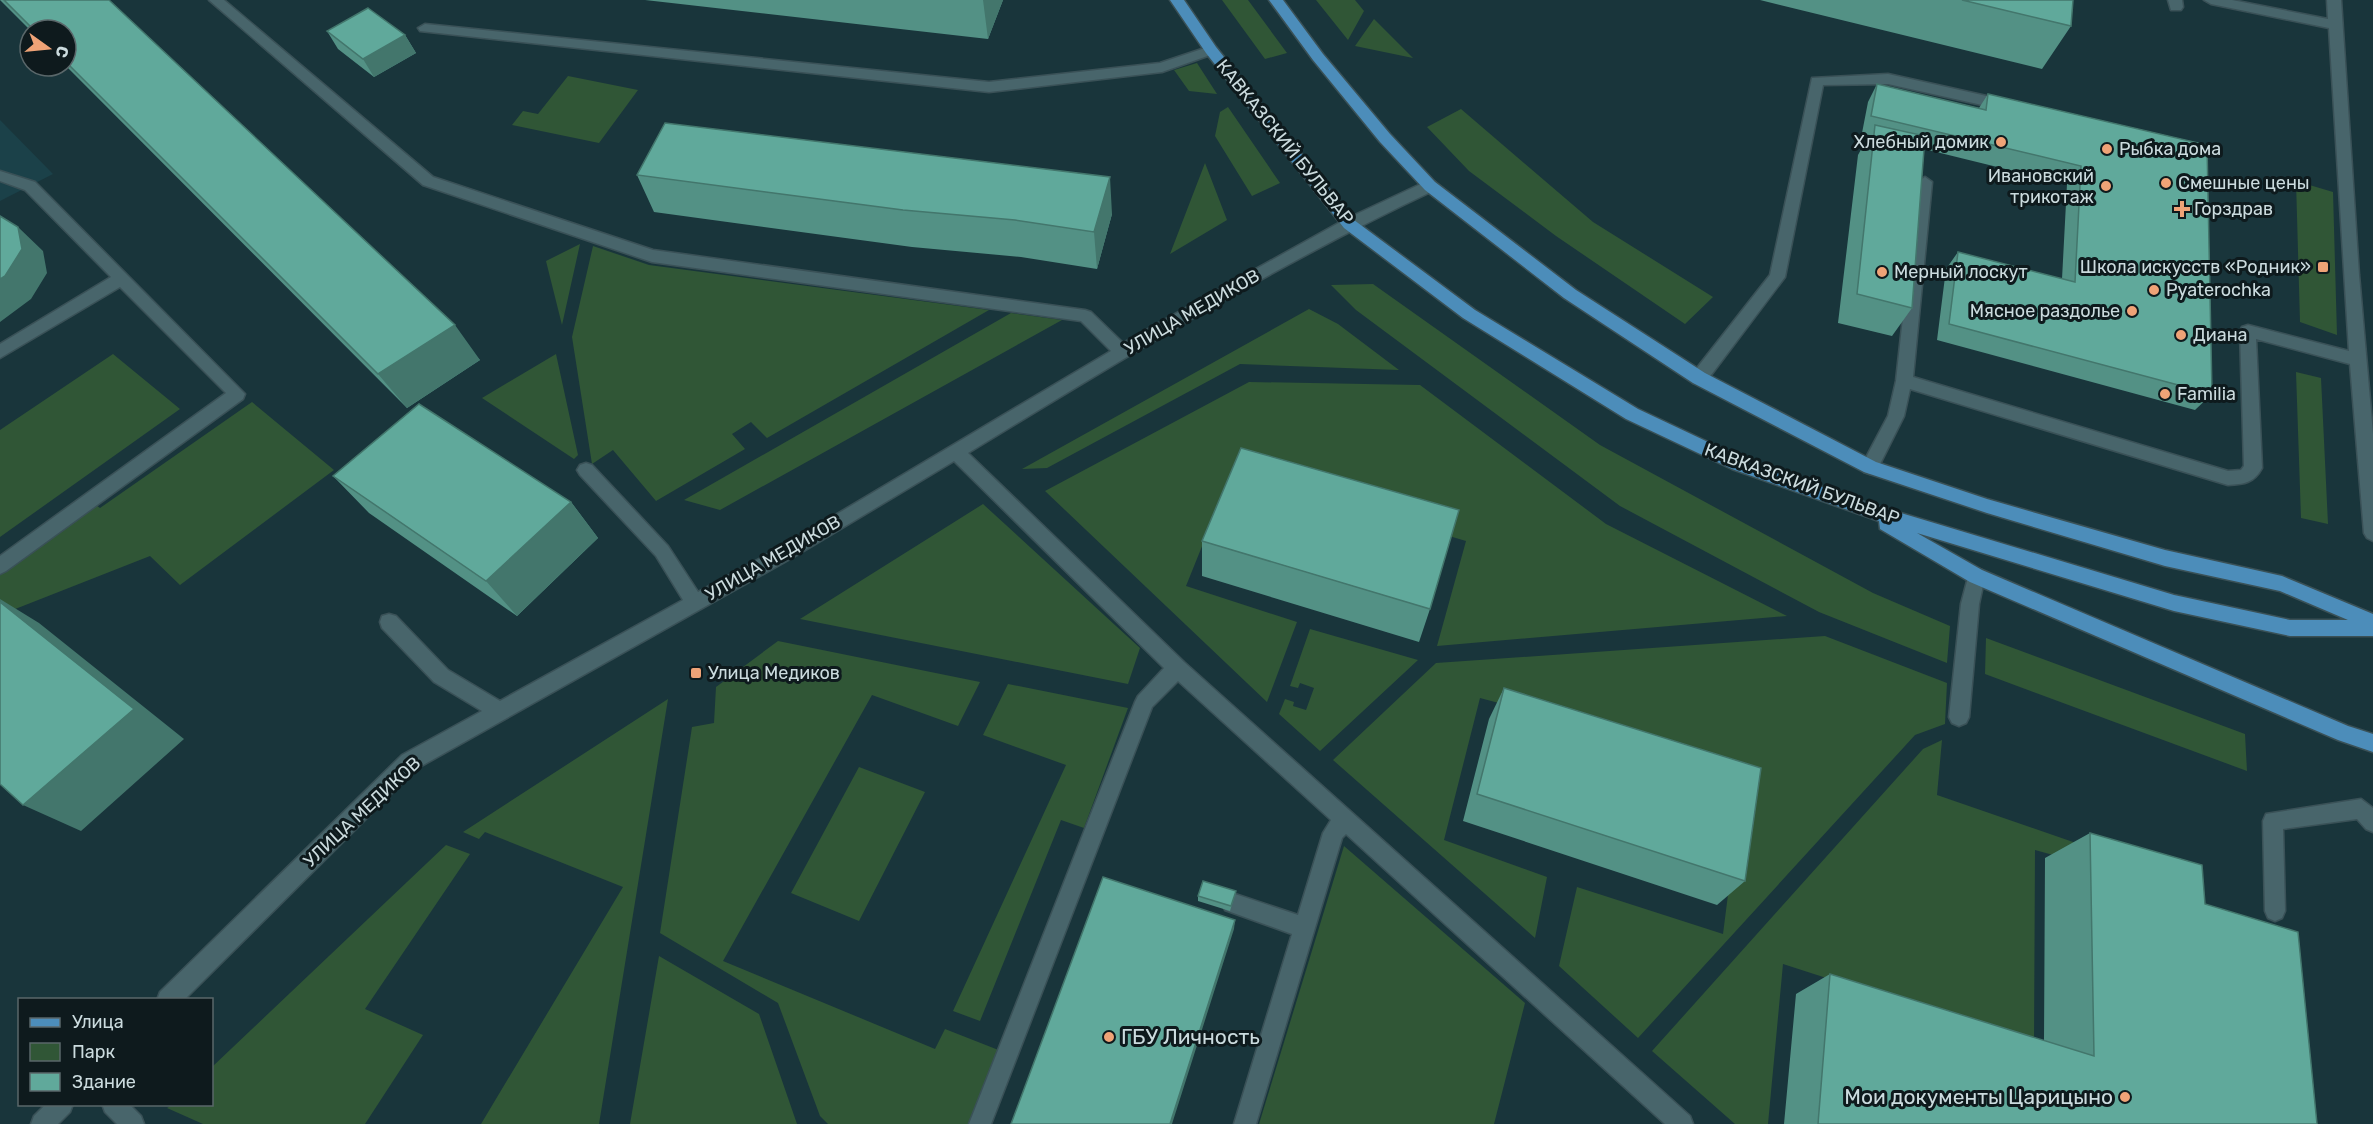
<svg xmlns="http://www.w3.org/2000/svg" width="2373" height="1124" font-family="Rubik,sans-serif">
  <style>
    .built { fill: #1b4149 }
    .green { fill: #305636 }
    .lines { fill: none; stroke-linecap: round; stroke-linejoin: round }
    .minor-casing { stroke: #3a5157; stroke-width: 3 }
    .major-casing { stroke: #3a5157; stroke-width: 3 }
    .minor { fill: #48656b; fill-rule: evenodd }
    .major { fill: #4c8dba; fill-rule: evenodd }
    .wall { fill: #539185 }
    .shaded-wall { fill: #43766c }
    .building { fill: #60a99b; stroke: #43766c; stroke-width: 1.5 }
    .poi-dot { fill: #efa377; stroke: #0e1a1d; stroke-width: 2 }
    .labels { text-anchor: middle; stroke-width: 6; stroke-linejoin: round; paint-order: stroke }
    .street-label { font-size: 18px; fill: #cbdbde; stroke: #0e1a1d }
    .poi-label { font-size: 18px; fill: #cbdbde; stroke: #0e1a1d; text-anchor: start }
    .near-poi-label { font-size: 21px; fill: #cbdbde; stroke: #0e1a1d; text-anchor: start }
  </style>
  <rect width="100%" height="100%" fill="#19353b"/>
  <!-- built -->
  <path class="built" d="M0,120L53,174L0,201Z"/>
  <!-- green -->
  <path class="green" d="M1222,0H1248L1287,53L1265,59Z
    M1316,0H1355L1364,11L1348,40Z
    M1374,19L1413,58L1355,46Z
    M1197,63L1217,94L1189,91L1174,70Z
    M568,76L638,90L599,143L512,125L523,111L538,114Z
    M1228,107L1280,183L1252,196L1215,136L1220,112Z
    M1461,109L1593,222L1713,297L1685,324L1556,236L1469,171L1427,127Z
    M1205,163L1227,220L1170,254Z
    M2296,181L2333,192L2337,335L2300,322Z
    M580,244L562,325L546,261Z
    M593,246L649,265L989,310L767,438L751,422L732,434L745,449L656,501L613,450L592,464L572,337Z
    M1373,284L1600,445L1873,593L1950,626L1947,663L1819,612L1620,506L1356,310L1331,285Z
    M1309,309L1338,324L1399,370L1240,364L1047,468L1022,469Z
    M1011,313L1062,320L720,510L684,500Z
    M113,354L180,409L0,537V430Z
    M556,354L578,455L574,459L482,398Z
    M2296,372L2321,378L2328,524L2301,518Z
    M1249,382L1420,385L1606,524L1787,616L1437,646L1466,541L1232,472L1186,586L1297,622L1267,702L1045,491Z
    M252,402L334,470L180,585L150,556L0,615V575L96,505L100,508Z
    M983,504L1140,648L1128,684L800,619Z
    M1310,629L1418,660L1320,751L1279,714L1285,699L1294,702L1293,706L1306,710L1314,688L1300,683L1298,688L1290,686Z
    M1825,636L1947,683L1945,724L1915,735L1638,1038L1559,966L1577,887L1723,934L1744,769L1480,698L1444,840L1547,877L1535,938L1333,760L1436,663Z
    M1986,638L2245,734L2247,771L1985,674Z
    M778,641L980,682L958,726L872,695L723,961L935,1049L945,1029L1001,1051L972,1124H828L820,1116L778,1003L660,933L692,727L714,723L716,687Z
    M1008,684L1128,708L1084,828L1061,820L980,1021L953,1011L1066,765L983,735Z
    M668,699L599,1124H481L623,887L485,832L479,839L463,832Z
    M1942,740L1937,795L2099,851L2100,868L2035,850L2034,1045L1783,964L1768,1124H1735L1652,1051L1923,749Z
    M859,767L925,792L859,921L791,893Z
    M446,845L470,854L365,1009L423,1035L365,1124H203L167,1108L172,1105L212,1104V1067Z
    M1344,846L1525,1003L1494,1124H1259Z
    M659,956L759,1014L797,1124H630Z"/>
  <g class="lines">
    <defs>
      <path id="minor" d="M209,0H224L433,177L653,250L1085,310L1091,312L1123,343L1344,220L1425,182H1435L1437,186L1435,190C1273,266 1121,360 968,453L1184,662L1690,1116L1693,1124H1665L1346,834L1342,838L1256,1124H1234L1292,934L1225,910L1222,903L1225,896L1232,893L1298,915L1323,833L1331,820L1178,681L1152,707L991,1124H969L1135,702L1138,696L1164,668L954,461L797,555L416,769L184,1000H157L160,992L402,755L482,711L434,682L382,628L380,622L382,616L389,614L396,616L448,670L500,701L683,600L656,556L580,475L577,470L580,465L586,463L592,465L668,546L698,592L785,545L1111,351L1081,321L652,262L423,185Z
        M2168,0H2182L2183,7L2181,10H2171Z
        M2204,0H2232L2328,19L2327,0H2341L2359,275L2373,434V541L2367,538L2364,533L2350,364L2256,339L2262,468C2254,483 2244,484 2228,485L1910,389L1904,416L1876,472L1870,474L1864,472L1861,467L1888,416L1896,381L1918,182L1925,177L1932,182L1913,377L2228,471L2241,470L2244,466L2240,331L2242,327L2248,325L2349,351L2329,28L2211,4Z
        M425,24L989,82L1160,63L1211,46L1218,50L1216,53L1162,72L989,92L420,31L418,28Z
        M1888,74L1991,97L1998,102L1991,107L1888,84L1823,85L1785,277L1705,383L1699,384L1693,383L1691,378L1693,373L1770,275L1812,78Z
        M0,171L35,182L245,394L243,399L6,571L0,574V556L226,393L120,287L0,358V344L111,277L25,190L0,181Z
        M1976,568L1982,570L1985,576L1979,604L1969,717L1966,723L1959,726L1952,723L1949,717L1961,604L1970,570Z
        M2361,799L2373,808V832L2366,829L2357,819L2283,829L2285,911L2282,918L2275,921L2268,918L2265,911L2263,821L2266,814Z
        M46,1104H73L70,1112L58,1124H31L34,1116Z
        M102,1104H129L141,1116L144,1124H117L105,1112Z"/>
      <path id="major" d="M1170,0H1184L1216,47L1354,220L1475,310L1638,409L1744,459L1861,501L2174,595L2290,620H2348L2280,591L2165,566L1987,513L1864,472L1693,383L1564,298L1425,190L1380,142L1313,60L1269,0H1283L1323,54L1390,134L1435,182L1576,290L1705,373L1876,462L1987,499L2165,550L2282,576L2373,614V636H2290L2174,611L1917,533L1982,570L2348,726L2373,734V752L2338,740L1970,582L1880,529L1879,521L1732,469L1626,419L1463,318L1344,228L1206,53Z"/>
    </defs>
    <!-- minor casing -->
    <use href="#minor" class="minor-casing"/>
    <!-- major casing -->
    <use href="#major" class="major-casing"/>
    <!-- minor -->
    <use href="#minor" class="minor"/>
    <!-- major -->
    <use href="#major" class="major"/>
  </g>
  <!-- wall -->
  <path class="wall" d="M0,0H109L480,360L407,408L66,66V30H30Z
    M645,0H1003L988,39Z
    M1760,0H2073L2071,26L2042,69Z
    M327,31L405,35L416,53L374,77L338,49Z
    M1877,84L1979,108L1988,94L2207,145L2212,394L2195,410L1937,340L1946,269L1958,252L2062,279L2067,184L1924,149L1912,308L1892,336L1838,323L1858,155L1869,135L1862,133L1868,102Z
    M637,175L1112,214L1097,269L1021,257L912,247L654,212Z
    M333,476L571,502L598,538L517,616L369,513Z
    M1202,541L1430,609L1419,642L1202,576Z
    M1504,688L1745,881L1717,905L1463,821L1489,719Z
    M2090,833L2205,904L2317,1124H1784L1796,994L1830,974L2044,1041L2045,858Z
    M1236,891L1230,911L1198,901V896Z"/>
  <!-- shaded-wall -->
  <path class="shaded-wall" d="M983,0H1003L988,39Z
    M405,35L416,53L374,77L363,59Z
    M1110,177L1112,214L1097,269L1094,232Z
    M18,227L43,251L47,273L31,299L0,322V279Z
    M455,325L480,360L407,408L378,374Z
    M571,502L598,538L517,616L486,581Z
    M0,599L39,623L184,739L81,831L23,805Z
    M1235,920L1234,929L1172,1124H1170Z"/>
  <!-- building -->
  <path class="building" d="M4,0H109L455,325L378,374L66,62V30H34Z
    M1962,0H2073L2071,26Z
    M368,8L405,35L363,59L327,31Z
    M1877,84L1986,110L1988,94L2207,145L2212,394L1949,324L1958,252L2075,282L2081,166L1871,116Z
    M665,123L1110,177L1094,232L1015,220L903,210L637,175Z
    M1875,125L1925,136L1912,308L1857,294Z
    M0,216L18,227L22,249L5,276L0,279Z
    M419,404L571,502L486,581L333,476Z
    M1241,448L1459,510L1430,609L1202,541Z
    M0,602L134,709L23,805L0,784Z
    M1504,688L1761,768L1745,881L1477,794Z
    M2090,833L2202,865L2205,904L2298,932L2317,1124H1818L1830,974L2094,1056Z
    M1103,877L1235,920L1170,1124H1011Z
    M1203,881L1236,891L1231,906L1198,896Z"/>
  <!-- markers -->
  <g class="poi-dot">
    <circle cx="2001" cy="142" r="6"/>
    <circle cx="2107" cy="149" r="6"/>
    <circle cx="2166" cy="183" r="6"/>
    <circle cx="2106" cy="186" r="6"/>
    <path d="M2179 200h6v6h6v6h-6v6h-6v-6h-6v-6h6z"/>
    <rect x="2317" y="261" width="12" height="12" rx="3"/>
    <circle cx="1882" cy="272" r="6"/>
    <circle cx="2154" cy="290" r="6"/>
    <circle cx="2132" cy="311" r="6"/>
    <circle cx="2181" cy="335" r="6"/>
    <circle cx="2165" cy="394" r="6"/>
    <rect x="690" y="667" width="12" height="12" rx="3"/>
    <circle cx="1109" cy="1037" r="6"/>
    <circle cx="2125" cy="1097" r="6"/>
  </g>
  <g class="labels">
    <!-- street labels -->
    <g class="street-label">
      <text transform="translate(1285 142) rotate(51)" y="6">КАВКАЗСКИЙ БУЛЬВАР</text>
      <text transform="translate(1192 312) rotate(-30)" y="6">УЛИЦА МЕДИКОВ</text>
      <text transform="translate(1802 484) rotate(20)" y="6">КАВКАЗСКИЙ БУЛЬВАР</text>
      <text transform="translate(773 558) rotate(-30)" y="6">УЛИЦА МЕДИКОВ</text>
      <text transform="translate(362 812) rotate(-43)" y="6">УЛИЦА МЕДИКОВ</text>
    </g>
    <!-- poi labels -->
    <g class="poi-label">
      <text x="1989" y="148" text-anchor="end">Хлебный домик</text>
      <text x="2119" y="155">Рыбка дома</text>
      <text x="2094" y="182" text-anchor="end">Ивановский<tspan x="2094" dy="21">трикотаж</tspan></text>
      <text x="2178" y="189">Смешные цены</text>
      <text x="2194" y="215">Горздрав</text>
      <text x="2311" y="273" text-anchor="end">Школа искусств «Родник»</text>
      <text x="1894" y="278">Мерный лоскут</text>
      <text x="2166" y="296">Pyaterochka</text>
      <text x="2120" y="317" text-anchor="end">Мясное раздолье</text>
      <text x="2193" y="341">Диана</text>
      <text x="2177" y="400">Familia</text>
      <text x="708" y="679">Улица Медиков</text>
    </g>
    <!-- near-poi labels -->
    <g class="near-poi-label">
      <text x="1121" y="1044">ГБУ Личность</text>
      <text x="2113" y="1104" text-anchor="end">Мои документы Царицыно</text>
    </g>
  </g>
  <!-- legend -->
  <rect x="18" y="998" width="195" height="108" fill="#0e1a1d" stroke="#5a676a" stroke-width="1.5"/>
  <rect x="30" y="1018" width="30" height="9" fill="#4c8dba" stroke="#5a676a" stroke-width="1.5"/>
  <text x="72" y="1028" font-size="18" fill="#cbdbde">Улица</text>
  <rect x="30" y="1043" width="30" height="18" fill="#305636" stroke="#5a676a" stroke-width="1.5"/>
  <text x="72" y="1058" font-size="18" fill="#cbdbde">Парк</text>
  <rect x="30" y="1073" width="30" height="18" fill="#60a99b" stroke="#5a676a" stroke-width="1.5"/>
  <text x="72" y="1088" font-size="18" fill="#cbdbde">Здание</text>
  <!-- north arrow -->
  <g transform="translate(48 48) rotate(105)"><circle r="28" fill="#0e1a1d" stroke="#5a676a" stroke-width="1.5"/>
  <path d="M0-4.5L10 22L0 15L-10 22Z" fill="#efa377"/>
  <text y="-9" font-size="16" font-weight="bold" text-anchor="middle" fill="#cbdbde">С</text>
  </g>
</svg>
